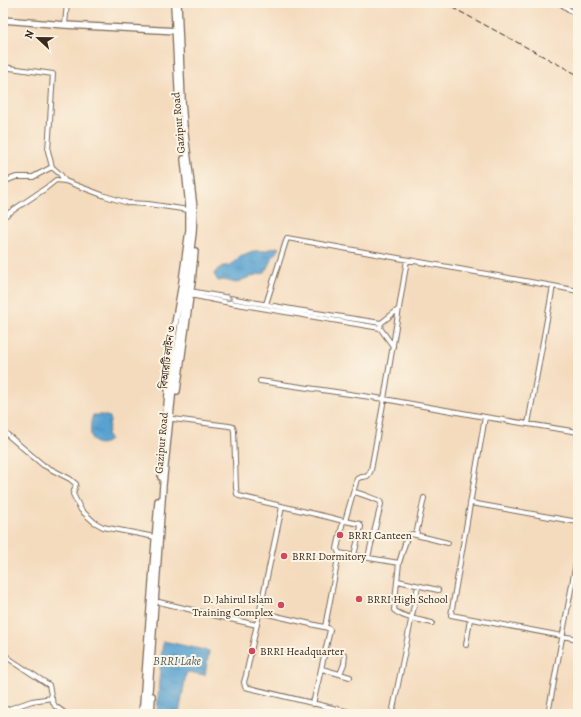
<svg xmlns="http://www.w3.org/2000/svg" width="581" height="717" font-family="Alegreya,'Noto Serif Bengali',serif">
  <style>
    .water { fill: url(#water-ripples); stroke: #4a6677 }
    .lines { fill: none; stroke-linecap: round; stroke-linejoin: round }
    .minor-casing { stroke: #7c6856; stroke-width: 6 }
    .major-casing { stroke: #7c6856; stroke-width: 8 }
    .minor { stroke: #fff; stroke-width: 4 }
    .major { stroke: #fff; stroke-width: 5.5 }
    .rail { stroke: #3b2a1e; stroke-width: 1; stroke-dasharray: 6 3; stroke-linecap: butt }
    .oneway { stroke: #a79f9a }
    .poi-dot { fill: #d1495b; stroke: #fcf5e5; stroke-width: 1.5 }
    .labels { text-anchor: middle; stroke-width: 4; stroke-linejoin: round; paint-order: stroke }
    .street-label { font-size: 11px; fill: #3b2a1e; stroke: #fcf5e5 }
    .poi-label { font-size: 11px; fill: #3b2a1e; stroke: #fcf5e5; text-anchor: start }
    .water-label { font-size: 12px; font-style: italic; fill: #475a65; stroke: #fcf5e5 }
  </style>
  <defs>
    <pattern id="water-ripples" width="26" height="14" patternUnits="userSpaceOnUse"><rect width="26" height="14" fill="#59a2d0"/><path d="M2 4q2-2 4 0t4 0M15 11q2-2 4 0t4 0" fill="none" stroke="#4b84a8"/></pattern>
  </defs>
  <rect width="100%" height="100%" fill="#fcf5e5"/>
  <filter id="ink" filterUnits="userSpaceOnUse"><feTurbulence type="fractalNoise" baseFrequency=".025" numOctaves="2"/><feDisplacementMap in="SourceGraphic" scale="8" xChannelSelector="R" yChannelSelector="G"/><feConvolveMatrix kernelMatrix="1 2 1 2 8 2 1 2 1" color-interpolation-filters="sRGB"/></filter>
  <filter id="wash" filterUnits="userSpaceOnUse"><feTurbulence type="fractalNoise" baseFrequency=".012" numOctaves="4" result="noise"/><feDisplacementMap in="SourceGraphic" scale="16" xChannelSelector="R" yChannelSelector="G"/><feGaussianBlur stdDeviation="0.9" result="paint"/><feColorMatrix in="noise" values="0 0 0 0 0 0 0 0 0 0 0 0 0 0 0 0 0 1.4 0 .05"/><feComposite in="paint" operator="in"/></filter>
  <g filter="url(#wash)">
    <rect width="100%" height="100%" fill="#f4dbbe"/>
    <!-- water -->
    <path class="water" d="M277,247L279,248L271,260L265,273C254,275 246,278 236,283L224,280L218,281L214,274L218,269L223,266H230L240,256L253,251H263Z
      M93,415H102L110,417V422L107,435L110,440C108,442 104,444 101,444C87,444 90,423 93,415Z
      M163,641L209,651L205,675L188,672L186,674L179,714H157L159,681Z"/>
  </g>
  <g filter="url(#ink)">
    <g class="lines">
      <defs>
        <path id="minor" d="M560,3L578,16
          M65,25L67,3
          M3,67L53,74L48,151L52,167L60,174L65,181L105,196L128,203L148,204L189,210
          M3,182L16,177H33L52,167
          M3,217L46,188L56,180L65,181
          M190,291L297,310L381,323
          M190,295L225,302L380,328
          M266,304L287,238L553,286
          M393,346L380,328L381,323L399,309
          M260,381L384,399L485,417L578,432
          M485,417L451,615L578,639
          M173,419L229,426L233,427L234,431L236,488L237,494L239,496L332,518L343,521L337,549L339,553L399,563
          M528,424L553,286L578,291
          M3,431L43,465L70,479L76,484L73,494L81,510L94,522L103,527L155,537
          M354,492C363,494 371,498 380,501L381,504L368,557
          M471,503L578,522
          M282,507L246,675L244,682L245,687L358,714
          M343,521H345L357,479C364,474 367,481 371,470L384,399L407,260
          M345,521L360,524L361,527L354,555
          M416,535L424,498
          M398,581L438,590
          M159,602L217,616L257,625
          M259,612L328,628L330,630L313,704
          M432,623C421,620 403,618 394,610L399,563L407,537L409,535L412,534L448,543
          M325,627L339,553
          M466,645L470,619
          M3,653L11,660L49,685L52,700L55,706L66,714
          M322,669L350,677
          M340,674L344,664L345,655
          M3,711L32,701L52,698
          M392,714L418,586
          M548,714L578,552"/>
        <path id="major" d="M174,3L179,109
          M3,20L65,25L178,31
          M177,391L192,282L195,251
          M161,477L169,382L174,329L181,289L189,230V206L184,159
          M141,714L143,704L158,501
          M145,714L149,691L163,485L174,378L193,233L194,208L184,126L182,101L178,3
          M151,714L152,696"/>
      </defs>
      <!-- minor casing -->
      <use href="#minor" class="minor-casing"/>
      <!-- major casing -->
      <use href="#major" class="major-casing"/>
      <!-- minor -->
      <use href="#minor" class="minor"/>
      <!-- major -->
      <use href="#major" class="major"/>
      <!-- rail -->
      <path class="rail" d="M444,3L578,75"/>
    </g>
    <!-- one-way arrows -->
    <defs><path id="oneway-chevron" d="M-2-3.5L2.5 0L-2 3.5" fill="none" stroke-width="1.6" stroke-linecap="round" stroke-linejoin="round"/></defs>
    <use class="oneway" href="#oneway-chevron" transform="translate(229 298) rotate(10)"/>
  </g>
  <!-- markers -->
  <g class="poi-dot">
    <circle cx="340" cy="535" r="4"/>
    <circle cx="284" cy="556" r="4"/>
    <circle cx="359" cy="599" r="4"/>
    <circle cx="281" cy="605" r="4"/>
    <circle cx="252" cy="651" r="4"/>
  </g>
  <g class="labels">
    <!-- street labels -->
    <g class="street-label">
      <text transform="translate(178 123) rotate(-95)" y="4">Gazipur Road</text>
      <text transform="translate(167 357) rotate(-83)" y="4">বিআরটি লাইন ৩</text>
      <text transform="translate(161 443) rotate(-85)" y="4">Gazipur Road</text>
    </g>
    <!-- poi labels -->
    <g class="poi-label">
      <text x="348" y="539">BRRI Canteen</text>
      <text x="292" y="560">BRRI Dormitory</text>
      <text x="273" y="603" text-anchor="end">D. Jahirul Islam<tspan x="273" dy="13">Training Complex</tspan></text>
      <text x="367" y="603">BRRI High School</text>
      <text x="260" y="655">BRRI Headquarter</text>
    </g>
    <!-- water labels -->
    <g class="water-label">
      <text x="177" y="665">BRRI Lake</text>
    </g>
  </g>
  <!-- margin -->
  <rect width="581" height="717" fill="none" stroke="#fcf5e5" stroke-width="16"/>
  <!-- north arrow -->
  <g transform="translate(38 38) rotate(292)" stroke="#fcf5e5" stroke-width="3" paint-order="stroke">
  <path d="M0-3L7 15L0 10L-7 15Z" fill="#3b2a1e"/>
  <text y="-6" font-size="11" font-weight="bold" text-anchor="middle" fill="#3b2a1e">N</text>
  </g>
</svg>
